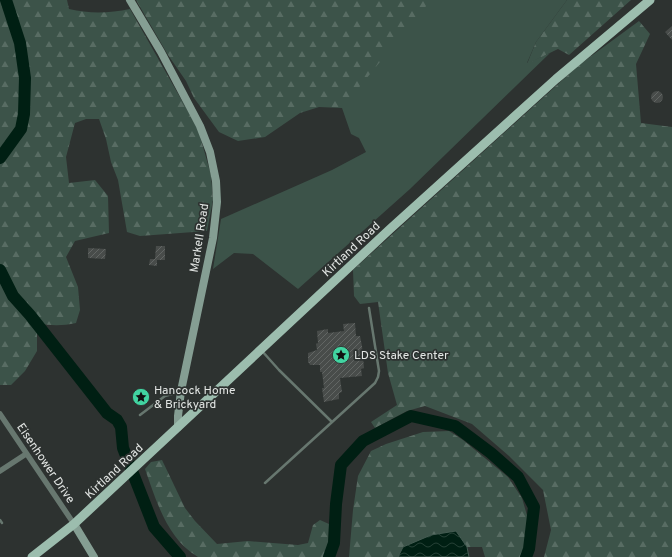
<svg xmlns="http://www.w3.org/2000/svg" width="672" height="557" font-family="Overpass,sans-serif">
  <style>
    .green { fill: #3c5349 }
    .forest { fill: url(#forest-firs) }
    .water { fill: url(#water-waves); stroke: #445b52 }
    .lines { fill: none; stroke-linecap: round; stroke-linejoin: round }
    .river { stroke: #001f13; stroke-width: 12 }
    .building { fill: url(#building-hatch) }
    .lane { stroke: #67776f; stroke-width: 2.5 }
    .street { stroke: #67776f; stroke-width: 5.5 }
    .secondary { stroke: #859e93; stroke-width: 8 }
    .primary { stroke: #9cbdae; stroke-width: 9 }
    .labels { text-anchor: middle; stroke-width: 3.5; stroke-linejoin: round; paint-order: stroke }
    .street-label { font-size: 12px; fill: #e3e6e4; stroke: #2d3230 }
    .poi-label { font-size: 12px; fill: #e3e6e4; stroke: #2d3230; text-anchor: start }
  </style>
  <defs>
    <pattern id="forest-firs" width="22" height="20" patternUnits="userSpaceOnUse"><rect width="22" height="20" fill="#3c5349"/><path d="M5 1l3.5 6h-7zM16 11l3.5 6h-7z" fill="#586c63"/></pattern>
    <pattern id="water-waves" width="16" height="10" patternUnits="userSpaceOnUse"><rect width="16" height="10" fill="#001f13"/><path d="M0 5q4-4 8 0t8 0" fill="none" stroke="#254035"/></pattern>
    <pattern id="building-hatch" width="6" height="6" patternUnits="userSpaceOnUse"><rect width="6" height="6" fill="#484c4a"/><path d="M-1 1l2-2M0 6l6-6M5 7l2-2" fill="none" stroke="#626664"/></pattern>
  </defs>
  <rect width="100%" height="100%" fill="#2d3230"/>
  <!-- green -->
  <path class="green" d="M159,0H567L536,42L527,63L550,53L410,189L298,289L253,254L234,253L213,269L221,219L332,170L366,152L359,138L351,134L342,108L333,48Z"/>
  <!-- forest -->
  <path class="forest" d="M0,0H67L69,9C90,14 110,13 130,9L198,129L211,175L213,200L207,231L140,236L127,232L118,180L111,162L106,139L99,119H86L75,123L66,157L69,183L95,180L108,196L109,233L75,241L66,257L78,287L80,310L76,323C62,326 51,326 37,323V351L25,371L11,385H0Z
    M136,0H431L342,108L319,107L300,113L265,137L238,141L219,132L194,98L186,81L168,55Z
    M567,0H631L569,55L558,49L527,64L536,42Z
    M639,21L650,34L636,64L641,123L672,127V557H544L551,530L543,490L509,456L472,424L425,406L407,411L375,428L371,422L397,405L388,373L378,302L360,304L354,296L353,270L579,65Z
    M449,431L463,440L508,477L522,498L528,519L527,539L521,557H485L482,547H467L456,531L403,547L398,557H349L353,510L358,476L371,451L386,444L423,432Z
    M162,460L185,508L195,521L217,544L248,541L298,545L308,543L313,525L320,520L329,524L328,553L326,557H198C167,539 156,500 145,469L151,462Z"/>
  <!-- water -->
  <path class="water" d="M456,531L467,547L469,557H398L403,547L431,535Z"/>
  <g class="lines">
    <!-- river -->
    <path class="river" d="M0,158L21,129L24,114L25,78L20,43L6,0
      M0,270L13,296L30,315L107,413L117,420L121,427L123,448L154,527L180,557
      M329,557L334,543L336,504L341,465L363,441L411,416L455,426L491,453L518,477L534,507L529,549L526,557"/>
  </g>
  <!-- building -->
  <path class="building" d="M672,26V40L665,32Z
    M651 97a6 6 0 1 1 12 0a6 6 0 1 1-12 0Z
    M156,246H165V260H157V266L149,265L150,259H155Z
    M88,248L106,249L105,259L88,258Z
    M355,323L356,336H360L362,346L364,368L361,369L362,376L340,378L342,392L339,393V399L324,402L322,388H324L322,372H320V365H310L309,363H308V353L317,350L316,344L318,343L317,331L328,329V333L344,331L343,324Z"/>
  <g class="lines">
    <!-- lane -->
    <path class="lane" d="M262,351L279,370L332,422
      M140,415L165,396L179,392
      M265,483L375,383L378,377L379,371L369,308
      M0,520L2,523"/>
    <!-- street -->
    <path class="street" d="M0,414L74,524
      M0,471L26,454"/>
    <!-- secondary -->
    <path class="secondary" d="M130,0L161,52L200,126L210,152L216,181L217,202L213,238L181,391L178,416V427
      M74,524L94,557"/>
    <!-- primary -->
    <path class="primary" d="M32,557L74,524L390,229L556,79L650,0"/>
  </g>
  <!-- icons -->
  <defs>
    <symbol id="sight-disc" viewBox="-11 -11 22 22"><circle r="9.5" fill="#41d4a1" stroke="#2d3230"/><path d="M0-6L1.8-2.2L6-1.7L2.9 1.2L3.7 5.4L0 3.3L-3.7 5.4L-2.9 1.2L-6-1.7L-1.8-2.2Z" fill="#111"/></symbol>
  </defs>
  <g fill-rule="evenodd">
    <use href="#sight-disc" x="331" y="345" width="20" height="20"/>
    <use href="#sight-disc" x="131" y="387" width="20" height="20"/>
  </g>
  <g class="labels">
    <!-- street labels -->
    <g class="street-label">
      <text transform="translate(199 238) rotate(-81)" y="4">Markell Road</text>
      <text transform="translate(351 249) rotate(-43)" y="4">Kirtland Road</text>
      <text transform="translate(46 463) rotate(56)" y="4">Eisenhower Drive</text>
      <text transform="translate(114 471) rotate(-43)" y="4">Kirtland Road</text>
    </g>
    <!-- poi labels -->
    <g class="poi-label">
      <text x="354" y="359">LDS Stake Center</text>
      <text x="154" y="394">Hancock Home<tspan x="154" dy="14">&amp; Brickyard</tspan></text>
    </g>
  </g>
</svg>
